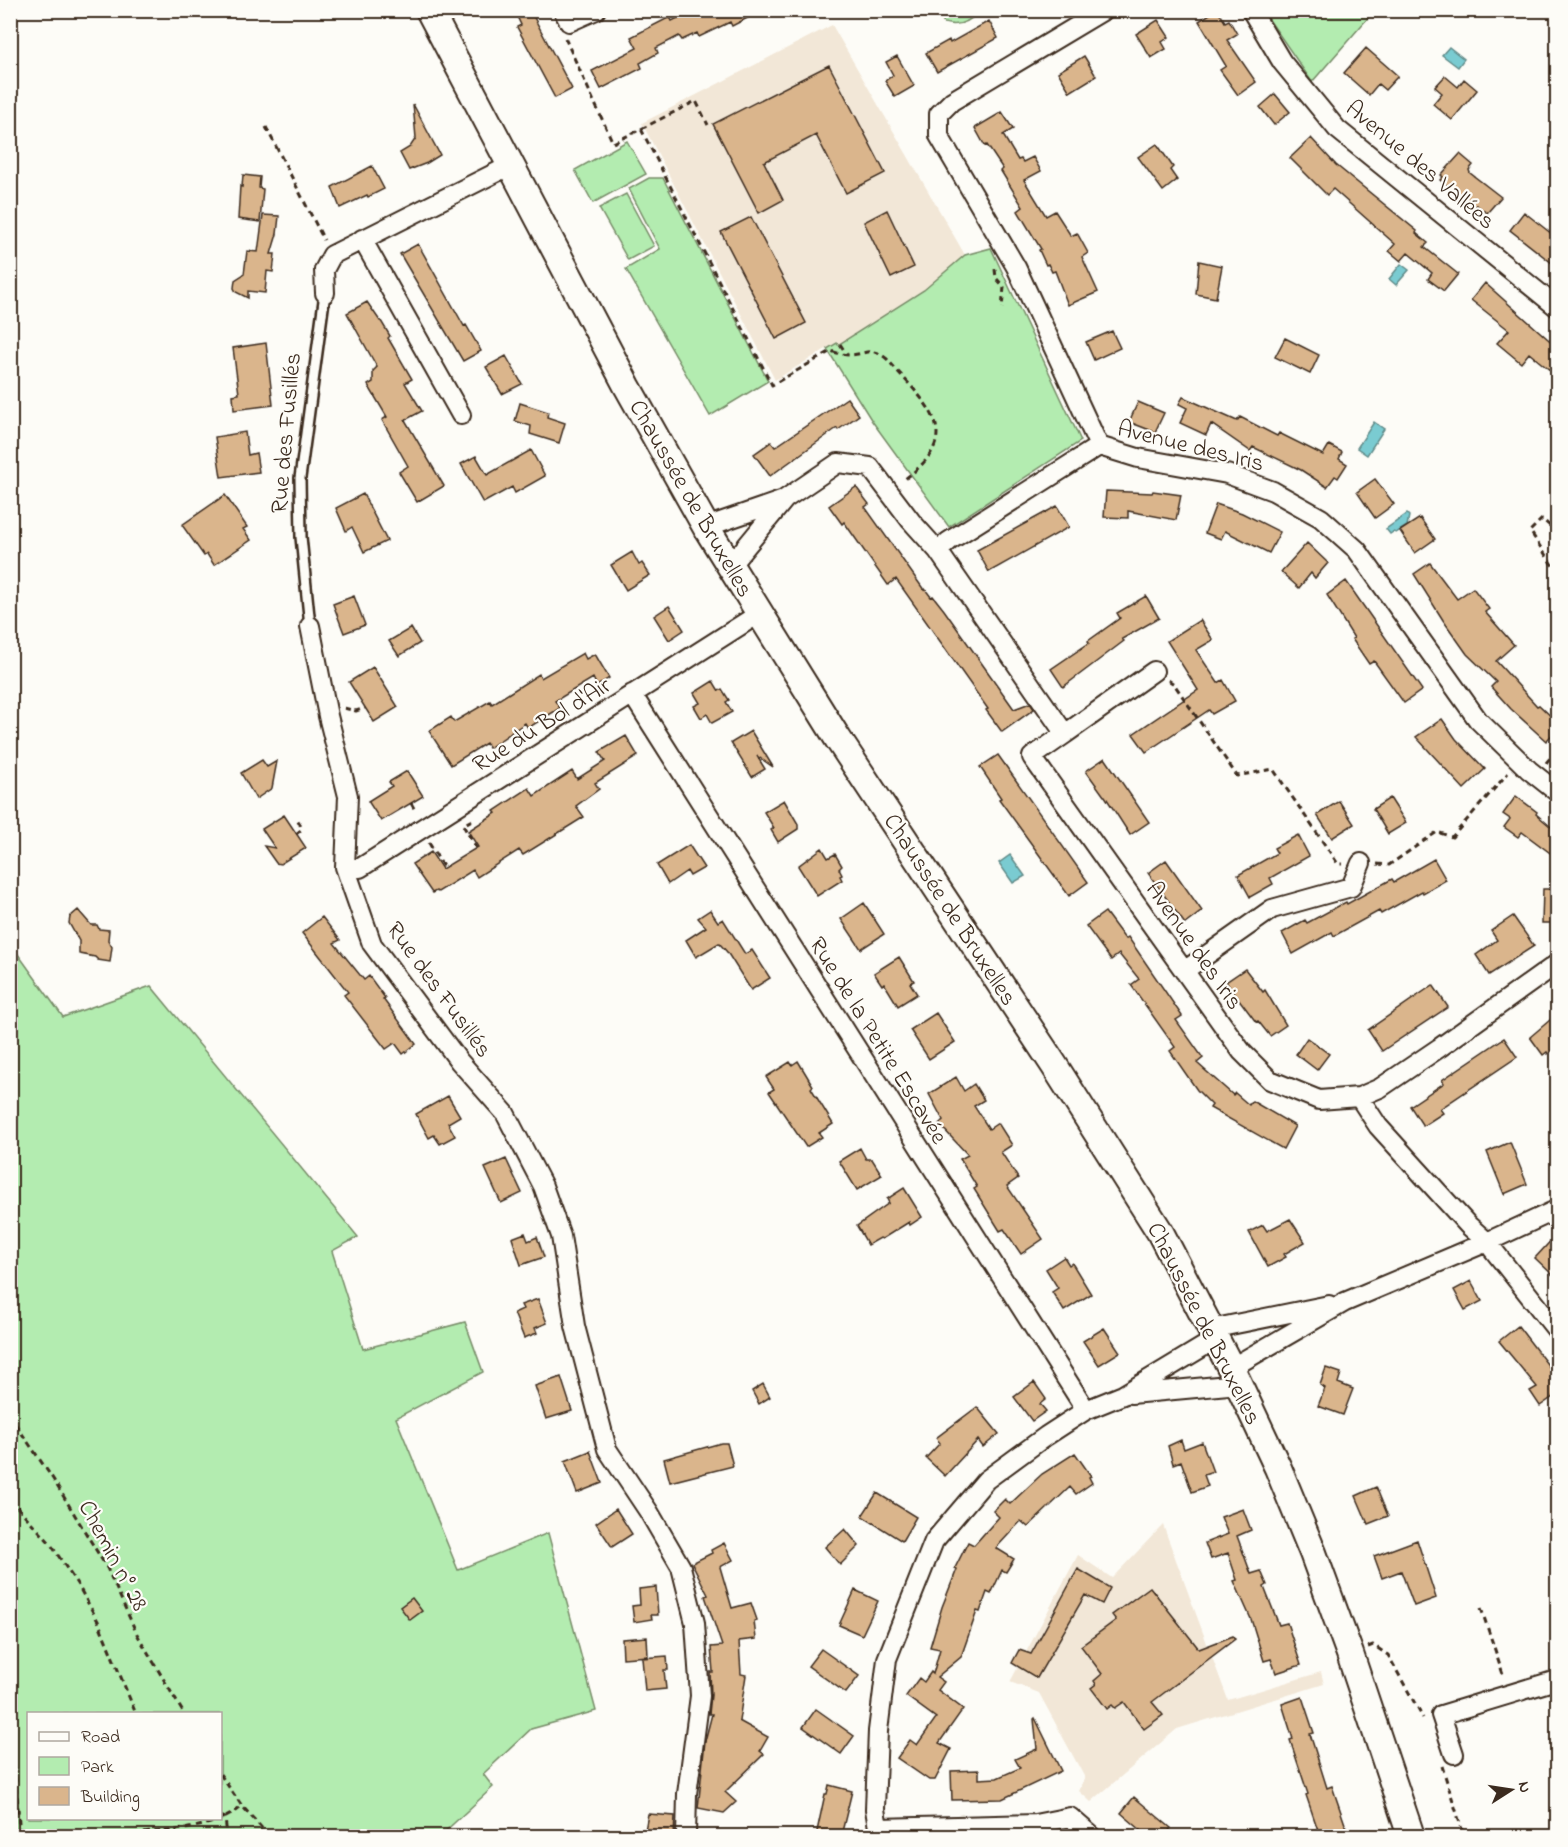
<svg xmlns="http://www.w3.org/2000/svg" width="1568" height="1847" font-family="'Indie Flower',sans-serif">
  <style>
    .built { fill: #f2e7d7 }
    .green { fill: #b3ecb0; stroke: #778b67; stroke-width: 1.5; fill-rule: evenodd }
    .water { fill: #7acbd1; stroke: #618b89; stroke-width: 1.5 }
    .building { fill: #dab58c; stroke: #3b2a1e; stroke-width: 1.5 }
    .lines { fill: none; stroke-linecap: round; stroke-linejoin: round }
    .service-casing { stroke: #3b2a1e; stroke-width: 14 }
    .minor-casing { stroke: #3b2a1e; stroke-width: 22 }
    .secondary-casing { stroke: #3b2a1e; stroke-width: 30 }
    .path { stroke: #3b2a1e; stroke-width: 3; stroke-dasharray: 6 4.5; stroke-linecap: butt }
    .service { stroke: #fdfcf7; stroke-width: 9 }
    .minor { stroke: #fdfcf7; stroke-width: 18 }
    .secondary { stroke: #fdfcf7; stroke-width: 26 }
    .labels { text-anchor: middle; stroke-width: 4.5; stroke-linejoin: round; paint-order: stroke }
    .street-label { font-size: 24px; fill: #3b2a1e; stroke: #fdfcf7 }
  </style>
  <rect width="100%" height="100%" fill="#fdfcf7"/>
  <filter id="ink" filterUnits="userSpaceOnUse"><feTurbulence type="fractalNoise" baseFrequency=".0167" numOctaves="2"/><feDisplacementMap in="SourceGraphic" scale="12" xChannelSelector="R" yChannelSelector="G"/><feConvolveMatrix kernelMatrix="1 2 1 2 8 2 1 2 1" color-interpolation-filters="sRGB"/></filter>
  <g filter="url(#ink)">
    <!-- built -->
    <path class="built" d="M832,25L965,255L924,290L838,345L836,343L775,380L642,123Z
      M1163,1525L1228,1700L1321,1672L1324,1684L1177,1729L1091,1802L1079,1791L1085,1778L1039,1693L1010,1682L1078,1555L1112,1578Z"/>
    <!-- green -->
    <path class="green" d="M938,11H979C970,22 958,27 944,23Z
      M1263,11H1374L1312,82Z
      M627,141L646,174L593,203L575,170Z
      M649,178H663L768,381L710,416L626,269L660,249L629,189Z
      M626,194L654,246L628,260L599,208Z
      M991,248L1081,441L949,527L872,421L827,349L837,343L838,345L924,290L965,255Z
      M10,943L63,1017L151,986L358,1237L332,1251L363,1349L465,1322L483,1372L396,1418L458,1570L548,1533L596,1711L531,1729L483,1774L493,1787L440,1836H11ZM28,1714H220V1818H28Z"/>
    <!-- water -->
    <path class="water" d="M1449,47L1464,59L1458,67L1442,55Z
      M1401,264L1409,270L1396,285L1389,279Z
      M1374,422L1384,429L1367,455L1357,448Z
      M1407,514L1409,516L1407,526L1396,533L1393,532L1390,534L1386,529Z
      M1010,855L1025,876L1013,883L999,863Z"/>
    <!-- building -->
    <path class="building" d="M514,10H530L572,89L555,98L517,27L521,25Z
      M693,10H763L732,26L730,22L699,37L697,33L682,40L679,36L656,48L658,53L640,63L642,68L601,89L592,71L637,48L631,37L670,17L672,21Z
      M1216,10H1218L1225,22L1229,20L1237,34L1227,40L1256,82L1238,95L1220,70L1226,66L1199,21Z
      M1158,20L1169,37L1162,42L1166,49L1151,58L1136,34Z
      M989,21L998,38L937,72L926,53L949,40L950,43Z
      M1366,48L1398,76L1385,90L1378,84L1369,95L1344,73Z
      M897,56L914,86L895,97L885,81L893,75L886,62Z
      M1084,56L1096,76L1070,92L1058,72Z
      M829,65L885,173L846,193L816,135L764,162L783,200L759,213L713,124Z
      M1445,76L1458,87L1464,79L1477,90L1452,120L1433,104L1442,93L1435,87Z
      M1275,94L1290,112L1274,125L1260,107Z
      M413,104L440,155L427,163L409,170L400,153L410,147L416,138Z
      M1002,112L1013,129L1003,135L1018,160L1021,159L1023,162L1033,157L1041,171L1024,180L1046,216L1055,211L1071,236L1077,233L1088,253L1082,257L1098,292L1068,305L1055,271L1052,272L1048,264L1046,265L1039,250L1041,249L1018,211L1023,207L1001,171L1003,169L987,145L985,146L975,128Z
      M1311,138L1336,165L1417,231L1416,233L1428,243L1424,247L1458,274L1444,291L1428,279L1432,273L1408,253L1401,261L1389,251L1395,244L1333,189L1327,195L1290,158Z
      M1157,144L1173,167L1170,170L1177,180L1163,191L1138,157Z
      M1460,154L1473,165L1469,170L1470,173L1501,197L1487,213L1476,205L1474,207L1440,180L1443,177L1441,175Z
      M372,166L384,189L368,197L367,195L340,208L332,187Z
      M243,175L260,177L259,188L263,189L260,222L238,219L240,186L242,187Z
      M887,210L914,267L891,278L864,222Z
      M1524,212L1557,238V267L1510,230Z
      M263,215L279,216L277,234L271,254H275L273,272L267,271L265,293L248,291V298L236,292L234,288L235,280L244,274L247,251L258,252Z
      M751,217L806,323L776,339L721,232Z
      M418,244L464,326L466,325L481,351L463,361L400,254Z
      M1199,261L1222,266L1216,298L1196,294Z
      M1485,283L1557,347V376L1529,353L1521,363L1497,343L1509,330L1471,300Z
      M367,302L380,321H381L390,336L388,338L412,379L405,383L422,411L405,420L444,486L417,502L399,472L408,466L382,420L387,417L368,385L373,382V371L377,367L347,313Z
      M1112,331L1120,348L1094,360L1086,342Z
      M1285,338L1319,355L1310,374L1275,357Z
      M266,343L273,405L234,410L233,395L239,394L233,348Z
      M506,356L522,384L502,394L486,367Z
      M1183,397L1237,421L1240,417L1277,436L1279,433L1323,455L1329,445L1342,452L1339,459L1347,464L1338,478L1335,476L1327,487L1301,470L1253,447L1250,451L1211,424L1206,435L1180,423L1187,408L1179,404Z
      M847,398L859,415L838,430L837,428L770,476L754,454L771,442L775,447Z
      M1138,402L1164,413L1155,432L1129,422Z
      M520,403L548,412L547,417L565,423L559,443L530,434L531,426L515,421Z
      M245,432L248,455L256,453L259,472L221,477L215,437Z
      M531,450L545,476L515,493L512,487L483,503L461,464L476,456L487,475Z
      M1375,479L1394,504L1375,518L1357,492Z
      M856,487L869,504L865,507L924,590L925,589L931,597L933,596L944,610L1014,709L1030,703L1034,709L1002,732L986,710L988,709L896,579L888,585L844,522L842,524L829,506Z
      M1106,491L1152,493L1153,491L1181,495L1176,520L1128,511V518L1104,517Z
      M363,494L387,541L364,552L352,527L346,531L336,508Z
      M225,495L247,527L243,529L251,540L214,565L207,554L204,556L182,525Z
      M1216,504L1242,513L1280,532L1269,553L1225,531L1221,539L1205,533Z
      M1057,506L1069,527L989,572L977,550Z
      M1420,518L1435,539L1415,553L1400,531Z
      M1307,543L1328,563L1315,578L1311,573L1299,588L1281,572Z
      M632,552L639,565L642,563L650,575L626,590L611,565Z
      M1430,563L1457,599L1473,588L1489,609L1485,612L1514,645L1496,661L1537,706L1539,705L1557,722V730L1546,741L1511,709L1491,687L1496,682L1467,654L1443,620L1414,574Z
      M1346,581L1422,690L1404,703L1374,661L1369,664L1352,639L1354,638L1327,595Z
      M354,596L365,625L344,633L333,604Z
      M1146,596L1159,618L1122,639L1124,641L1063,687L1051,669L1089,643L1088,641L1120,618L1117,613Z
      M669,606L684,630L669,640L654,616Z
      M1200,620L1213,640L1196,650L1218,683L1223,680L1235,701L1212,714L1209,710L1146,752L1133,734L1198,690L1167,641Z
      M411,628L420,643L399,656L389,641Z
      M583,653L586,659L595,654L609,678L597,686L593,678L555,701L560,708L528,728L525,723L489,748L486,743L451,765L429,731L451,717L454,722L490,701L492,704L539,674L541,678Z
      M373,667L398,707L374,722L349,682Z
      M713,681L719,691L722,689L729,700L726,702L732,712L712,723L707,714L701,718L694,706L700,703L694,693Z
      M1442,719L1456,739L1485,769L1464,789L1416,737Z
      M751,731L773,767L757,756L765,769L752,777L731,743Z
      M626,736L638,756L595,783L599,789L576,806L584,817L523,855L519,850L477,877L473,870L438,892L436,891L432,893L412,864L431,852L442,869L478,847L468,831L496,813L494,811L529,788L534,796L572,771L577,779L605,761L599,752Z
      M998,755L1088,882L1069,896L999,799L1001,798L980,767Z
      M1105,758L1149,822L1130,835L1105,796H1104L1086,771Z
      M262,760L267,767L277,761L272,788L256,799L241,773Z
      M407,771L423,796L381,821L368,801L392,786L389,782Z
      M1516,796L1537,812L1536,814L1557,832V858L1522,832L1518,837L1504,827L1510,819L1503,814Z
      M1390,798L1406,823L1388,834L1373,809Z
      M784,800L798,824V829L778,842L771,830L774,828L764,812Z
      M1339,801L1354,824L1332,838L1317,815Z
      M284,815L306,848L280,864L276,863L264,846L275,848L262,829Z
      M1298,835L1309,856L1270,878L1273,884L1250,897L1238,875L1277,853L1274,848Z
      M689,845L704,868L690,876L687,871L668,884L657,865Z
      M822,848L828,858L835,854L842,866L839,869L842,875L840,876L842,880L817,896L798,866Z
      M1434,859L1446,880L1423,893L1422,891L1381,914L1379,911L1334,936L1332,932L1293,954L1282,933L1305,920L1307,923L1346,902L1347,904L1392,879L1394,882Z
      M1166,860L1202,911L1185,924L1148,873Z
      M1543,889H1557V923H1542Z
      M864,903L884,934L861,949L841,919Z
      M78,910L91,925H97L99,929L109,930L108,940L112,947L110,962L98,960L95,957L79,954V941L69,923L70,917Z
      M710,910L718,922L723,919L745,954L752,950L770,978L751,990L727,952L719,943L696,957L686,940L706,927L698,918Z
      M1105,912L1125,939L1128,937L1182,1016L1176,1020L1203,1058L1197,1063L1233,1095L1235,1093L1249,1105L1252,1101L1295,1126L1283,1149L1210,1108L1212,1105L1197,1090L1170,1051L1175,1047L1131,985L1139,979L1119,954L1111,960L1086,926Z
      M1513,916L1534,946L1489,975L1476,955L1497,940L1491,931Z
      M322,917L340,940L334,943L364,980L369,976L385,998L383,999L416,1044L403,1054L395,1043L386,1049L344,995L348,992L302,933Z
      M899,957L914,981L910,983L917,994L898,1006L884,983L882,985L874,973Z
      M1245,969L1263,992L1265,990L1286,1025L1270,1036L1258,1021L1256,1022L1226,982Z
      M1433,985L1448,1007L1382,1051L1368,1030Z
      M936,1013L955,1042L929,1059L910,1030Z
      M1557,1014V1046L1548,1054L1547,1052L1543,1055L1530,1037Z
      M1307,1038L1329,1054L1317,1070L1296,1054Z
      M1504,1038L1517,1057L1440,1109L1443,1113L1423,1126L1410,1106L1444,1083L1442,1080Z
      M798,1061L813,1086L811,1088L833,1124L819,1133L822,1137L806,1147L769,1092L774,1089L766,1077L790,1062L792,1065Z
      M956,1077L964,1091L974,1084L984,1100L974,1106L989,1129L998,1123L1012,1145L1001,1152L1018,1178L1007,1186L1043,1239L1021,1254L1004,1229L1000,1231L974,1189L977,1187L960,1159L968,1155L939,1124L943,1120L929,1094Z
      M448,1096L460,1116L448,1123L455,1136L440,1144L434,1135L429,1138L416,1114Z
      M1510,1142L1527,1184L1504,1194L1487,1152Z
      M860,1148L866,1159H872L882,1175L857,1190L839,1161Z
      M506,1159L522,1193L501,1203L485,1168Z
      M904,1188L922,1217L910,1225L909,1222L882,1239L880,1238L868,1245L857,1226L889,1203L887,1199Z
      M1290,1219L1305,1242L1284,1254L1286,1257L1268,1267L1249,1232L1263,1225L1267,1231Z
      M525,1233L528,1241L537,1237L544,1257L521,1265L512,1238Z
      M1557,1234V1279L1535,1258Z
      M1064,1257L1069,1265L1072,1263L1091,1294L1064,1311L1052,1292L1058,1288L1046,1269Z
      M1471,1281L1482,1301L1465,1310L1454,1290Z
      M538,1299L547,1323L535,1328L537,1333L524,1338L514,1313L523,1309L521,1305Z
      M1518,1326L1557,1377V1394L1540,1406L1530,1391L1537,1387L1499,1341Z
      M1104,1328L1120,1352L1099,1365L1083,1341Z
      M1326,1368L1341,1373L1338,1383L1353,1389L1343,1415L1318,1406L1325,1388L1320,1385Z
      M561,1377L572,1411L546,1419L535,1386Z
      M1034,1382L1046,1399L1040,1404L1046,1411L1032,1421L1014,1397Z
      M763,1384L770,1397L759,1404L752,1391Z
      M977,1407L999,1434L983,1447L978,1440L945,1476L926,1458L940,1443L936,1438Z
      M1181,1440L1184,1449L1202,1442L1213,1472L1204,1475L1208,1486L1192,1492L1181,1461L1173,1464L1168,1446Z
      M721,1443H727L733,1466L670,1482L664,1459Z
      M590,1451L602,1483L577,1493L565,1461Z
      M1075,1453L1091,1476L1089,1477L1092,1483L1076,1494L1070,1487L1028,1527L1021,1521L996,1548L1014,1559L1006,1572L1002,1570L991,1594L987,1592L980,1612L977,1611L961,1657L937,1677L944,1682L938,1690L963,1709L939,1743L951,1749L935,1780H929L897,1758L910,1740L917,1745L936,1718L906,1696L919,1678L924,1682L931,1672L933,1674L940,1649L930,1647L942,1607L957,1569L955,1568L968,1542L974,1545L999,1517L993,1511L1005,1499L1010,1504L1042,1474Z
      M1376,1487L1388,1516L1368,1524L1356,1496Z
      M877,1493L916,1517L902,1541L862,1516Z
      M616,1509L632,1534L612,1547L596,1523Z
      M1243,1509L1251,1530L1237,1536L1251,1574L1261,1571L1267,1585L1264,1587L1279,1625L1287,1623L1301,1665L1276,1673L1271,1659L1264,1661L1251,1619L1234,1581L1237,1580L1228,1553L1211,1559L1205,1543L1228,1534L1221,1517Z
      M845,1529L859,1546L840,1565L825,1547Z
      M1417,1540L1436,1598L1414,1606L1401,1571L1382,1578L1374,1556Z
      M724,1543L733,1560L720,1567L732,1608L751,1603L757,1620L754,1621L756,1639L739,1641L741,1674L746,1675L739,1721L768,1737L760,1751L764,1754L725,1792L736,1802L724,1813L698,1808L705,1741L712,1714H709L711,1695L710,1672H713L711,1647L722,1646L705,1596L708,1595L692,1563L712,1553L711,1550Z
      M1078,1569L1110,1588L1102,1604L1085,1595L1037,1678L1012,1663L1019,1650L1031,1654Z
      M656,1587L658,1615H651L652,1619L634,1622L632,1606L640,1605L639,1589Z
      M1150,1587L1199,1649L1233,1636L1235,1639L1152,1702L1163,1715L1144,1729L1124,1702L1115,1708L1112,1705L1107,1709L1091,1688L1096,1684L1094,1681L1102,1674L1081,1646L1116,1620L1112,1615Z
      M855,1590L878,1601L862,1635L839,1625Z
      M412,1598L422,1611L410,1620L400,1607Z
      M647,1637L648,1656L623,1658L622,1639Z
      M821,1649L859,1676L846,1693L808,1666Z
      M667,1656L668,1670H664L666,1689L645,1691L642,1658Z
      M1302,1697L1314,1733L1310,1734L1327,1788L1332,1786L1349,1836H1320L1306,1795L1308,1794L1290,1740L1293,1739L1282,1704Z
      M816,1709L854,1736L841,1754L803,1727Z
      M1035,1718L1061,1771L1002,1799L952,1800L951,1771L979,1770V1779L997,1778L1020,1768L1015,1759L1037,1749L1034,1719Z
      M829,1785L852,1791L841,1836H816L825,1794H827Z
      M1134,1797L1171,1828L1164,1836H1148L1121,1813Z
      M648,1814L675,1816L674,1836H644Z"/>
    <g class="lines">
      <defs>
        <path id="service" d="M310,626L301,537L300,478L325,293"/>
        <path id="minor" d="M563,10L569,22L596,10
          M1104,10L952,101L939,114V136L1016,267L1099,446L1138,458L1227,474L1273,491L1321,518L1357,550L1478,720L1529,770L1558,793
          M1251,10L1282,62L1337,129L1558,308
          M362,239L461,415
          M325,293L324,270L332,255L509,166
          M706,527L784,500
          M938,551L949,541L1099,446
          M730,566L785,499L838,463L870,467L911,521L938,551L1065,734L1032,757L1242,1052L1270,1080L1319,1100L1359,1097L1380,1088L1439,1048L1558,963
          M310,626L328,716L348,796L345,867L372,944L459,1061L505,1113L543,1186L561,1236L575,1326L607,1449L649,1512L681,1567L695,1623L700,1696L687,1794L686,1836
          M632,694L1086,1410
          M1065,734L1154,671
          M345,867L360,868L760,613
          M1184,971L1272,909L1351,887L1361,863
          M1359,1097L1378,1126L1468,1225L1487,1242L1558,1332
          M1211,1329L1329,1305
          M1231,1368L1345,1302L1487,1242L1558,1209
          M1131,1394L1239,1384
          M1454,1754L1441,1715L1553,1681L1558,1682
          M878,1828L1035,1824L1070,1817L1092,1836
          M875,1836L878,1828L875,1809L878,1731L887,1659L934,1541L986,1480L1046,1436L1086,1410L1123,1395L1216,1339"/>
        <path id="secondary" d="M429,10L627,386L706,527L838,739L1054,1065L1160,1232L1231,1368L1278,1468L1313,1553L1350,1654L1411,1836"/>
      </defs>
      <!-- service casing -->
      <use href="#service" class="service-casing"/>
      <!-- minor casing -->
      <use href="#minor" class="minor-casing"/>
      <!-- secondary casing -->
      <use href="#secondary" class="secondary-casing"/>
      <!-- path -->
      <path class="path" d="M565,38L613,143L641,129L772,385L831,351C837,353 844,355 850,355C868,354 871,346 887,359C926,405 969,434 902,481
        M266,127L324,240
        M641,129L696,101L708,125
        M995,269L996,278L1004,287L1002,308
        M840,344L847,355
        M1558,533L1542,519L1530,531L1558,574
        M1168,680L1174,684L1237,776L1273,769L1338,864H1343
        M344,708L356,711L365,708
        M1546,763L1558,748
        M411,803L416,812
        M472,820L463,825L476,848
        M296,834L301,830L300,824L297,819
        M429,843L444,868L442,869
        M1377,864L1389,865L1437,832L1452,837L1508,773
        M10,1416L53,1479L107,1568L137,1634L184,1714
        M10,1499L50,1543L79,1587L98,1621L136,1714
        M1481,1608L1504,1677
        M1368,1647L1373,1645L1388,1655L1423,1718
        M10,1702L20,1836
        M1442,1766L1464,1836
        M220,1774L242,1806L269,1836
        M220,1816L225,1818L227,1836
        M134,1836C148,1830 161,1832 176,1830C195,1828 229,1820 242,1806"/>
      <!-- service -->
      <use href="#service" class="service"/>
      <!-- minor -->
      <use href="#minor" class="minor"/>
      <!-- secondary -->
      <use href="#secondary" class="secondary"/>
    </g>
  </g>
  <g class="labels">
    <!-- street labels -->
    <g class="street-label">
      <text transform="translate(1421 164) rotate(40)" y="8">Avenue des Vallées</text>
      <text transform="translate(285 433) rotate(-85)" y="8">Rue des Fusillés</text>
      <text transform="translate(1191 445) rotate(14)" y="8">Avenue des Iris</text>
      <text transform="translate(692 498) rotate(60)" y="8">Chaussée de Bruxelles</text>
      <text transform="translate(541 724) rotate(-32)" y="8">Rue du Bol d'Air</text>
      <text transform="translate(951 909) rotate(57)" y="8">Chaussée de Bruxelles</text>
      <text transform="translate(1195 945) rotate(55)" y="8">Avenue des Iris</text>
      <text transform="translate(440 989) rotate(54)" y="8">Rue des Fusillés</text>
      <text transform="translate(879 1040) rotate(58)" y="8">Rue de la Petite Escavée</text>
      <text transform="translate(1205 1323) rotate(63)" y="8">Chaussée de Bruxelles</text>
      <text transform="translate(114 1555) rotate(62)" y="8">Chemin n° 28</text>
    </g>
  </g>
  <!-- margin -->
  <rect width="1568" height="1847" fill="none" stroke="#fdfcf7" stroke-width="36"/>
  <rect x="18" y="18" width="1532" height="1811" fill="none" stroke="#3b2a1e" stroke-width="2" filter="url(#ink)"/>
  <!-- legend -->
  <rect x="27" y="1712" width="195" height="108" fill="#fdfcf7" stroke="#afa8a0" stroke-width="1.5"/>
  <rect x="39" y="1732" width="30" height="9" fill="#fdfcf7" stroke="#afa8a0" stroke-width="1.5"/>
  <text x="81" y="1742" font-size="18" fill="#3b2a1e">Road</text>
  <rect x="39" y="1757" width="30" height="18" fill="#b3ecb0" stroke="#afa8a0" stroke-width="1.5"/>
  <text x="81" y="1772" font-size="18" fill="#3b2a1e">Park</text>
  <rect x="39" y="1787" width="30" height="18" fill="#dab58c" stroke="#afa8a0" stroke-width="1.5"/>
  <text x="81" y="1802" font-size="18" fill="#3b2a1e">Building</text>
  <!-- north arrow -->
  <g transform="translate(1511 1790) rotate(78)" stroke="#fdfcf7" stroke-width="4.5" paint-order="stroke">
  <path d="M0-4.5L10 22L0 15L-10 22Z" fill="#3b2a1e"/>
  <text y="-9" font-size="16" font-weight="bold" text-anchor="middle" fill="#3b2a1e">N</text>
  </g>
</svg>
